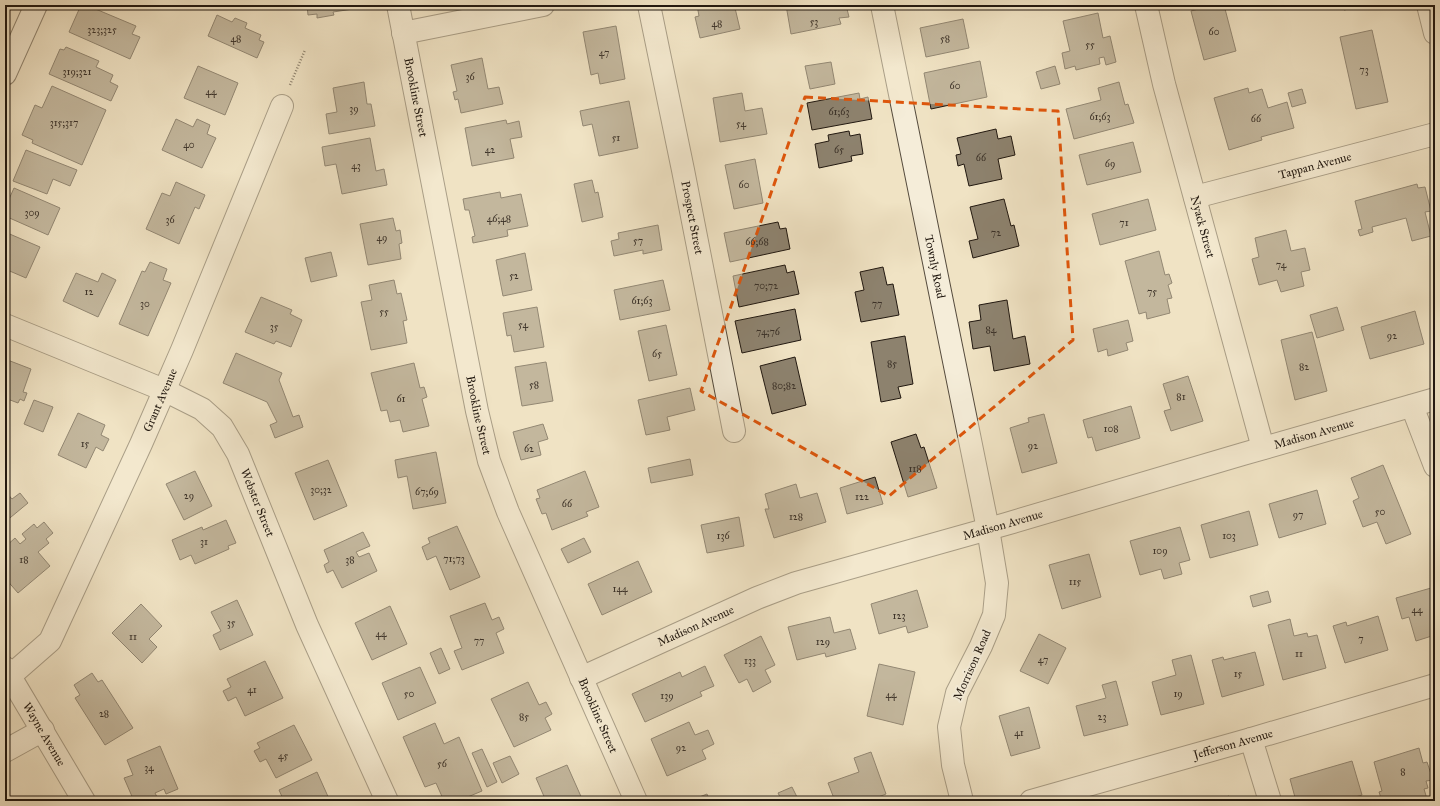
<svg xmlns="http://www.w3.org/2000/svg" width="1440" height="806" font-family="'IM FELL Great Primer',serif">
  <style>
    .building { fill: #8d826e; stroke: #211810 }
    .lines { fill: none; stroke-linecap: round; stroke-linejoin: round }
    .street-casing { stroke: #554b3d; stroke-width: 24 }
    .secondary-casing { stroke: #211810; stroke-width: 24 }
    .path { stroke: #211810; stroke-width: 2.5; stroke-dasharray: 1 2; stroke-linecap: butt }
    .street { stroke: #f5edd9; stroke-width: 22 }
    .secondary { stroke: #f5edd9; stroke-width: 22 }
    .marked { fill: none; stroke: #de560c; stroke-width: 3; stroke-dasharray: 8 5; stroke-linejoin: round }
    .labels { text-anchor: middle; stroke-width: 4; stroke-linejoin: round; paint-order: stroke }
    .number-label { font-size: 10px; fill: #3c3228 }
    .street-label { font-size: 12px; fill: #211810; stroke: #f5edd9 }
  </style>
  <rect width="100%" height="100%" fill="#f0e3c4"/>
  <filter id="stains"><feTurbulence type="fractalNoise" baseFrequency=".005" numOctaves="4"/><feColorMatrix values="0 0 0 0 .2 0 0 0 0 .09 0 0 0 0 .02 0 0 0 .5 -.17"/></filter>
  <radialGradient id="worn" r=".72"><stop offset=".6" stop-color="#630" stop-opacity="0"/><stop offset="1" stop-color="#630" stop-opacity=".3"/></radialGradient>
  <!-- building -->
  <path class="building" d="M81,5H86L136,26L132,34L140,37L130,59L69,32Z
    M307,5H353V9L333,12L334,15L317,18V14L308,15Z
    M697,5H730L731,9L735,8L740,29L700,38L695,17L699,16Z
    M786,5H846L849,17L839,18L841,24L791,34Z
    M1214,5H1224L1236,51L1204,60L1191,11Z
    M1343,5H1370L1344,10Z
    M1098,13L1103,38L1110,36L1116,62L1106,65L1104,57L1099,58L1100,64L1076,70L1075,66L1065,69L1062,53L1070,51L1063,21Z
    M217,15L232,22L235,18L247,23L245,28L261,35L259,40L264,42L257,58L208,36Z
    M963,19L969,48L926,57L920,28Z
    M616,26L625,79L600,84L598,73L591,75L583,32Z
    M1372,30L1388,102L1356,109L1340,37Z
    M66,47L99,61L96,67L113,75L110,82L118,86L111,101L49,74L60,49L64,50Z
    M482,58L488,89L499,87L503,104L461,113L458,99L455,100L453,92L457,91L451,65Z
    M980,61L987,97L931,109L924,73Z
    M831,62L835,84L810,89L805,66Z
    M198,66L238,83L225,115L184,98Z
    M1055,66L1060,84L1041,89L1036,72Z
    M364,82L367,104H371L375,126L329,134L326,114L337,112L333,88Z
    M1119,82L1125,105L1128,104L1134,123L1074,139L1066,109L1101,100L1098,88Z
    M52,86L106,110L82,165L32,143L33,140L22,135L35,105L42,108Z
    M1248,88L1249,93L1262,89L1268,108L1287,102L1294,128L1261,137L1262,140L1229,150L1214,98Z
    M1302,89L1306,103L1292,107L1288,93Z
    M742,93L745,111L762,108L767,134L720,142L713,98Z
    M859,93L860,99L868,97L872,119L812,130L807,103Z
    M629,101L638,148L599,156L592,124L583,126L580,111Z
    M176,119L193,127L197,119L210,125L207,134L216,138L202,168L162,150Z
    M506,120L507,124L519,121L522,137L510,139L514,158L472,166L465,128Z
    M996,129L998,139L1011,136L1015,155L998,159L1002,179L969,186L964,164L958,166L956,155L961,154L957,138Z
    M849,131L850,136L860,134L863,154L851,156L852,161L819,168L815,144L829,141L828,135Z
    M370,138L376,171L384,169L387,185L342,194L336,164L325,166L322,147Z
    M1133,142L1141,172L1087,185L1079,155Z
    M26,150L77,170L70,186L53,179L47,194L13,181Z
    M755,159L763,203L734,209L725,165Z
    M592,180L595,193L598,192L603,217L582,222L574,184Z
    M176,182L205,195L199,209L195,207L179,244L146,229L162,193L170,196Z
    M1417,184L1418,188L1425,187L1431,211L1425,212L1431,236L1412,241L1406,218L1372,227L1373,232L1360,236L1358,230L1362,229L1355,201Z
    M14,188L60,208L48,235L5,216V208Z
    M500,192L501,198L521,194L528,226L507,230L508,236L473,243L472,237L475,236L469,210H465L463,199Z
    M1004,199L1011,226L1014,225L1019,246L973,258L969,241L978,239L970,207Z
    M1148,199L1156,230L1100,245L1092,214Z
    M393,218L396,231L400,230L402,243L399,244L401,259L368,265L360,224Z
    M778,222L780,229L786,228L790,249L730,262L724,233Z
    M658,225L662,250L643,254V250L614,256L611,241L619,239L618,233Z
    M1286,230L1291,251L1305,248L1310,270L1301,272L1304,286L1281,292L1277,280L1259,285L1252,259L1259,257L1255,238Z
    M5,232L40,247L26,278L5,269Z
    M1159,251L1165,275L1169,274L1172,283L1168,285L1172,298L1167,299L1170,313L1147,319L1146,312L1139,314L1125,261Z
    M331,252L337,276L311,282L305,258Z
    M525,253L532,290L503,296L496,260Z
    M150,262L167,269L163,280L171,283L148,336L119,324L142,271L145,272Z
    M785,265L787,273L794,271L799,294L739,307L733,276Z
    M883,267L887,285L893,284L899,315L861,322L855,292L864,290L860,272Z
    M76,273L98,282L102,273L116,280L98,317L63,301Z
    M394,280L397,294L401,293L407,320L403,321L407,343L371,350L361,302L372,300L369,285Z
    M663,280L670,310L620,320L614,290Z
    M261,297L292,310L290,314L302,320L291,347L276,341L274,344L245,332Z
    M1007,300L1013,339L1025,336L1030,364L994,371L990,346L973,349L969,322L981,320L979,305Z
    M537,307L544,347L514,352L511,335L507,336L503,313Z
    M1337,307L1344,330L1317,338L1310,315Z
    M795,309L801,340L742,353L735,321Z
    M1415,311L1424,344L1370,359L1361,327Z
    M1128,320L1133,341L1126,343L1128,350L1108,356L1107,349L1098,352L1093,329Z
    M666,325L677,375L649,381L638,331Z
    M1312,332L1327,391L1295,400L1281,340Z
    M905,336L913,384L898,387L901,398L881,402L871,342Z
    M236,353L282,373L279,380L293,417L299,415L303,427L275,438L270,425L277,422L267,402L223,383Z
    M795,357L806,405L772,414L760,366Z
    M5,359L31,369L23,392L27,393L24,401L20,399L18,403L5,398Z
    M546,362L553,401L522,406L515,367Z
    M414,363L420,388L424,387L427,397L422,399L429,426L403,432L400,420L390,422L387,410L381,411L371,373Z
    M1188,376L1203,421L1171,431L1164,411L1171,409L1163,384Z
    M690,388L695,410L667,417L670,430L646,435L638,400Z
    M34,400L53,407L43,432L24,424Z
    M1131,406L1140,438L1096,451L1092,437L1088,438L1083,420Z
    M78,413L105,425L101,435L109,439L103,451L96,447L86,468L58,455Z
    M1044,414L1057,463L1022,473L1010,428L1029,422L1028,418Z
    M543,424L548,439L538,442L541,455L521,460L513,432Z
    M916,434L921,448L924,447L937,488L908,497L891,442Z
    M436,452L446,503L413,509L407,476L398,478L395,460Z
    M690,459L693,475L651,483L648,468Z
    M328,460L347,506L314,520L295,473Z
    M1383,465L1411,534L1386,544L1377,522L1363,527L1353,501L1359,498L1351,478Z
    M195,471L212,506L184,520L166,484Z
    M585,471L599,507L586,512L588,516L552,530L546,513L542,514L536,499L540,498L537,490Z
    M875,477L883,504L847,514L840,488Z
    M796,484L800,498L817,493L826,522L774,538L765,509H769L765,494Z
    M1317,490L1326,524L1279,538L1269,504Z
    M5,491L12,499L20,493L28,503L5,522Z
    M1249,511L1258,545L1210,558L1201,525Z
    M739,517L744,546L707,553L701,525Z
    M226,520L236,543L228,546L229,549L195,564L191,555L180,560L172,540L202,527L203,530Z
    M44,522L53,533L46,539L49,543L38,552L50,566L18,593L5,578V547L15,538L20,544L26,539L22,534L34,524L37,528Z
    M457,526L480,577L450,590L436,556L427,560L422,547L430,543L428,538Z
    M1180,527L1190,560L1179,563L1182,574L1164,579L1161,569L1140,575L1130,541Z
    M363,532L370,546L356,552L359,557L369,553L377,571L342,588L333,570L327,573L324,565L329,562L324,550Z
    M584,538L591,552L568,563L561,549Z
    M1089,554L1101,597L1062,609L1049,565Z
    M638,561L652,592L602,615L588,584Z
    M1431,588L1435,600V635L1416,641L1409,617L1402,619L1396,598Z
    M917,590L928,627L908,633L906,626L879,634L871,604Z
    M1268,591L1271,602L1253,607L1250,596Z
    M237,600L253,635L220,650L213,635L221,631L211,612Z
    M485,603L492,620L499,617L504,629L496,633L504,653L462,670L454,651L462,648L450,616Z
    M141,604L162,626L149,639L157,647L142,663L112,633Z
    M390,606L407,644L372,660L355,623Z
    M1378,616L1388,650L1345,663L1333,626L1346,622L1347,626Z
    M830,617L834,633L850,629L856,649L826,657L825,653L797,660L788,627Z
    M1290,619L1294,636L1307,633L1308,637L1317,635L1326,668L1283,680L1268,625Z
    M1039,634L1066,648L1048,684L1020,671Z
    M761,636L775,665L765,670L771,682L753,692L747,679L739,683L724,655Z
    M441,648L450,669L439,674L430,653Z
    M1255,652L1264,685L1222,697L1212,660L1223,657L1224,660Z
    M1191,655L1204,704L1161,715L1152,682L1176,675L1172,660Z
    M265,661L283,698L245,716L236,697L228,701L223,691L231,687L227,679Z
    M879,664L915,672L903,725L867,716Z
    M705,666L714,686L700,692L702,696L645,722L632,694L680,672L682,677Z
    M420,667L436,703L398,720L382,683Z
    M92,673L98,682L102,680L133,728L105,745L75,698L80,695L74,685Z
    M1116,681L1128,725L1084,736L1076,706L1106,698L1102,685Z
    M528,682L539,705L546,702L552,714L545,718L551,730L514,747L491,699Z
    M1029,707L1040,748L1011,756L999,716Z
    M689,722L695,735L708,730L714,744L702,750L706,759L667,776L651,739Z
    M435,723L444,744L459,737L482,791L458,801H448L447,799L444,801L436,783L425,787L403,737Z
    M294,725L312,760L276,778L266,759L260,762L254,751L260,748L257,743Z
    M160,746L178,789L166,794L164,789L155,793L159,801H134L124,778L133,775L127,760Z
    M1419,748L1423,763L1427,762L1433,780L1426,781L1428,788L1424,789L1427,799L1421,801H1382L1379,792L1382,791L1374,762Z
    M482,749L497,782L487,787L472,753Z
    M871,752L886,794L868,801H835L828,783L859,772L854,758Z
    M510,756L519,774L502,783L493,763Z
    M1352,761L1362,795L1342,801H1296L1290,779Z
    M567,765L583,801H546L536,778Z
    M317,772L330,801H284L279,790Z
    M792,787L799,801H782L778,793Z
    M707,794L710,801H689Z
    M1229,796L1231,801H1212Z"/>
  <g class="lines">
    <defs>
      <g id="street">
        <path id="s1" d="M398,5L477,411L489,461L508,512L636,801"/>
        <path id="s2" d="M649,5L683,170L734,431"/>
        <path id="s3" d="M882,5L988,529L997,583L994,615L981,646L957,693L949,727L953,765L962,801"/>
        <path id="s4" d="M1146,5L1164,84L1263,448"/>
        <path d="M1428,5L1435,33"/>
        <path d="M403,33L543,5"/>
        <path id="s5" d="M1195,197L1435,134"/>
        <path id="s6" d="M5,325L164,390L202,409L222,427L238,454L307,625L387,801"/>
        <path d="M1412,406L1435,466"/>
        <path id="s7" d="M5,668L84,801"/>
        <path id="s8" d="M10,676L50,641L141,444L182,350L282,106"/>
        <path id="s9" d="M581,678L757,598L796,583L1006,524L1243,454L1435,399"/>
        <path d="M1251,739L1270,801"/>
        <path d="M5,751L43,730"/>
        <path id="s10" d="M1031,801L1251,739L1435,685"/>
      </g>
      <path id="secondary" d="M5,74L36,5"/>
    </defs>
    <!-- street casing -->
    <use href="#street" class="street-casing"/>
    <!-- secondary casing -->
    <use href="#secondary" class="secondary-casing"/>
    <!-- path -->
    <path class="path" d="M290,85L305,50"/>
    <!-- street -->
    <use href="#street" class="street"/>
    <!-- secondary -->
    <use href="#secondary" class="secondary"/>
  </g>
  <!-- marked area -->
  <path d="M0 0H1440V806H0ZM805,97L1058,111L1073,340L889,496L701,391Z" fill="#f0e3c4" fill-opacity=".55" fill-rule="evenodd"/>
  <path class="marked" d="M805,97L1058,111L1073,340L889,496L701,391Z"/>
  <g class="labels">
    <!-- number labels -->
    <g class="number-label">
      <text x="814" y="25">53</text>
      <text x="717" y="27">48</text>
      <text x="102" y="33">323;325</text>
      <text x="1214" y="35">60</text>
      <text x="236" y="42">48</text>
      <text x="945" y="42">58</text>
      <text x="1090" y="48">55</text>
      <text x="604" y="56">47</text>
      <text x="1364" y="73">73</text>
      <text x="77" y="75">319;321</text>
      <text x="470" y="80">36</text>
      <text x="955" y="89">60</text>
      <text x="211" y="95">44</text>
      <text x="354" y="112">39</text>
      <text x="839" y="115">61;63</text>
      <text x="1100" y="120">61;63</text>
      <text x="1256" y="122">66</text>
      <text x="64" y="126">315;317</text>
      <text x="741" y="127">54</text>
      <text x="616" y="141">51</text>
      <text x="189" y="148">40</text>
      <text x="490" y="153">42</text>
      <text x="839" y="153">65</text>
      <text x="981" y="161">66</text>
      <text x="1110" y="167">69</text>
      <text x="356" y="169">43</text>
      <text x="744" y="188">60</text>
      <text x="32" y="216">309</text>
      <text x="499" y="222">46;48</text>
      <text x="170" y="223">36</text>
      <text x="1124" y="226">71</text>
      <text x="996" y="236">72</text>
      <text x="382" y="241">49</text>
      <text x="638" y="244">57</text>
      <text x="757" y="245">66;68</text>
      <text x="1281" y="268">74</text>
      <text x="514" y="279">52</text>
      <text x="766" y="289">70;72</text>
      <text x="89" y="295">12</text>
      <text x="1152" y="295">75</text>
      <text x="642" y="304">61;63</text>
      <text x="145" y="307">30</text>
      <text x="877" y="307">77</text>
      <text x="384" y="315">55</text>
      <text x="523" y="328">54</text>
      <text x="274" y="330">35</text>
      <text x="991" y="333">84</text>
      <text x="768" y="335">74;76</text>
      <text x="1392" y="339">92</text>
      <text x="657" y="357">65</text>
      <text x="892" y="367">85</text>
      <text x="1304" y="370">82</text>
      <text x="534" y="388">58</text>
      <text x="784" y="389">80;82</text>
      <text x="1181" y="400">81</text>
      <text x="401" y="402">61</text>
      <text x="1111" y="432">108</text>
      <text x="85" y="447">15</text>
      <text x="1033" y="449">92</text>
      <text x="529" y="452">62</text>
      <text x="915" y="472">118</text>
      <text x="321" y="493">30;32</text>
      <text x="427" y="495">67;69</text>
      <text x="189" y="499">29</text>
      <text x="862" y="500">122</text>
      <text x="567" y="507">66</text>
      <text x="1380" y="515">50</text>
      <text x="1298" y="518">97</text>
      <text x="796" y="520">128</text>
      <text x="723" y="539">136</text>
      <text x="1229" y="539">103</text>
      <text x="204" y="545">31</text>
      <text x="1160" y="554">109</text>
      <text x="454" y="562">71;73</text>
      <text x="24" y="563">18</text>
      <text x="350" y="563">38</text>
      <text x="1075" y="585">115</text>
      <text x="620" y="592">144</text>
      <text x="1417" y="613">44</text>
      <text x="899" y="619">123</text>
      <text x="231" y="626">35</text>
      <text x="381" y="637">44</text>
      <text x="133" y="640">11</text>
      <text x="1361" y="642">7</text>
      <text x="479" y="644">77</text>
      <text x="823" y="645">129</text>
      <text x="1299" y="657">11</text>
      <text x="1043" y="663">47</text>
      <text x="750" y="664">133</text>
      <text x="1238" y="677">15</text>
      <text x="252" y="693">41</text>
      <text x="409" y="697">50</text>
      <text x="1178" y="697">19</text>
      <text x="891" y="698">44</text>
      <text x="667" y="699">139</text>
      <text x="104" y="717">28</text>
      <text x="524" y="720">85</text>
      <text x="1102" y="720">23</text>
      <text x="1019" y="736">41</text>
      <text x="681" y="751">92</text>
      <text x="283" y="759">45</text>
      <text x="442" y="767">56</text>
      <text x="149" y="771">34</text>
      <text x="1403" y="775">8</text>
    </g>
    <!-- street labels -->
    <g class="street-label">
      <text dy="4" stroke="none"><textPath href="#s1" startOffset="94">Brookline Street</textPath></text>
      <text dy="4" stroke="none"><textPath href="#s5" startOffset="124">Tappan Avenue</textPath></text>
      <text dy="4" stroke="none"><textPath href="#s2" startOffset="217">Prospect Street</textPath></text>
      <text dy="4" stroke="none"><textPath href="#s4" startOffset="229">Nyack Street</textPath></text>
      <text dy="4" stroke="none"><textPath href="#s3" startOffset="267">Townly Road</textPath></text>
      <text dy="4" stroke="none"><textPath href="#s8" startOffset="318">Grant Avenue</textPath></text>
      <text dy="4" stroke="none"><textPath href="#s1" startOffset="418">Brookline Street</textPath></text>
      <text dy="4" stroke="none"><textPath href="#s9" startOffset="774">Madison Avenue</textPath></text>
      <text dy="4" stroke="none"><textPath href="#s6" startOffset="325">Webster Street</textPath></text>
      <text dy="4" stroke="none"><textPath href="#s9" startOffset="450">Madison Avenue</textPath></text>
      <text dy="4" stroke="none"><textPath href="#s9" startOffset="126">Madison Avenue</textPath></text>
      <text transform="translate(972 665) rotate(-66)" y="4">Morrison Road</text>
      <text dy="4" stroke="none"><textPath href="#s1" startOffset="742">Brookline Street</textPath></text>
      <text dy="4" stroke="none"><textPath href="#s7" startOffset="77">Wayne Avenue</textPath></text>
      <text dy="4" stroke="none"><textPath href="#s10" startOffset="210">Jefferson Avenue</textPath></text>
    </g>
  </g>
  <!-- margin -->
  <rect width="1440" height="806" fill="none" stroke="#f0e3c4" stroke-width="20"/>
  <rect x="6" y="6" width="1428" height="794" fill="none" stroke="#211810" stroke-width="2"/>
  <rect x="10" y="10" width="1420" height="786" fill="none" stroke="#211810"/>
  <rect width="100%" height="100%" filter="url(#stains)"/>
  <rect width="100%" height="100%" fill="url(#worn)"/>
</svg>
